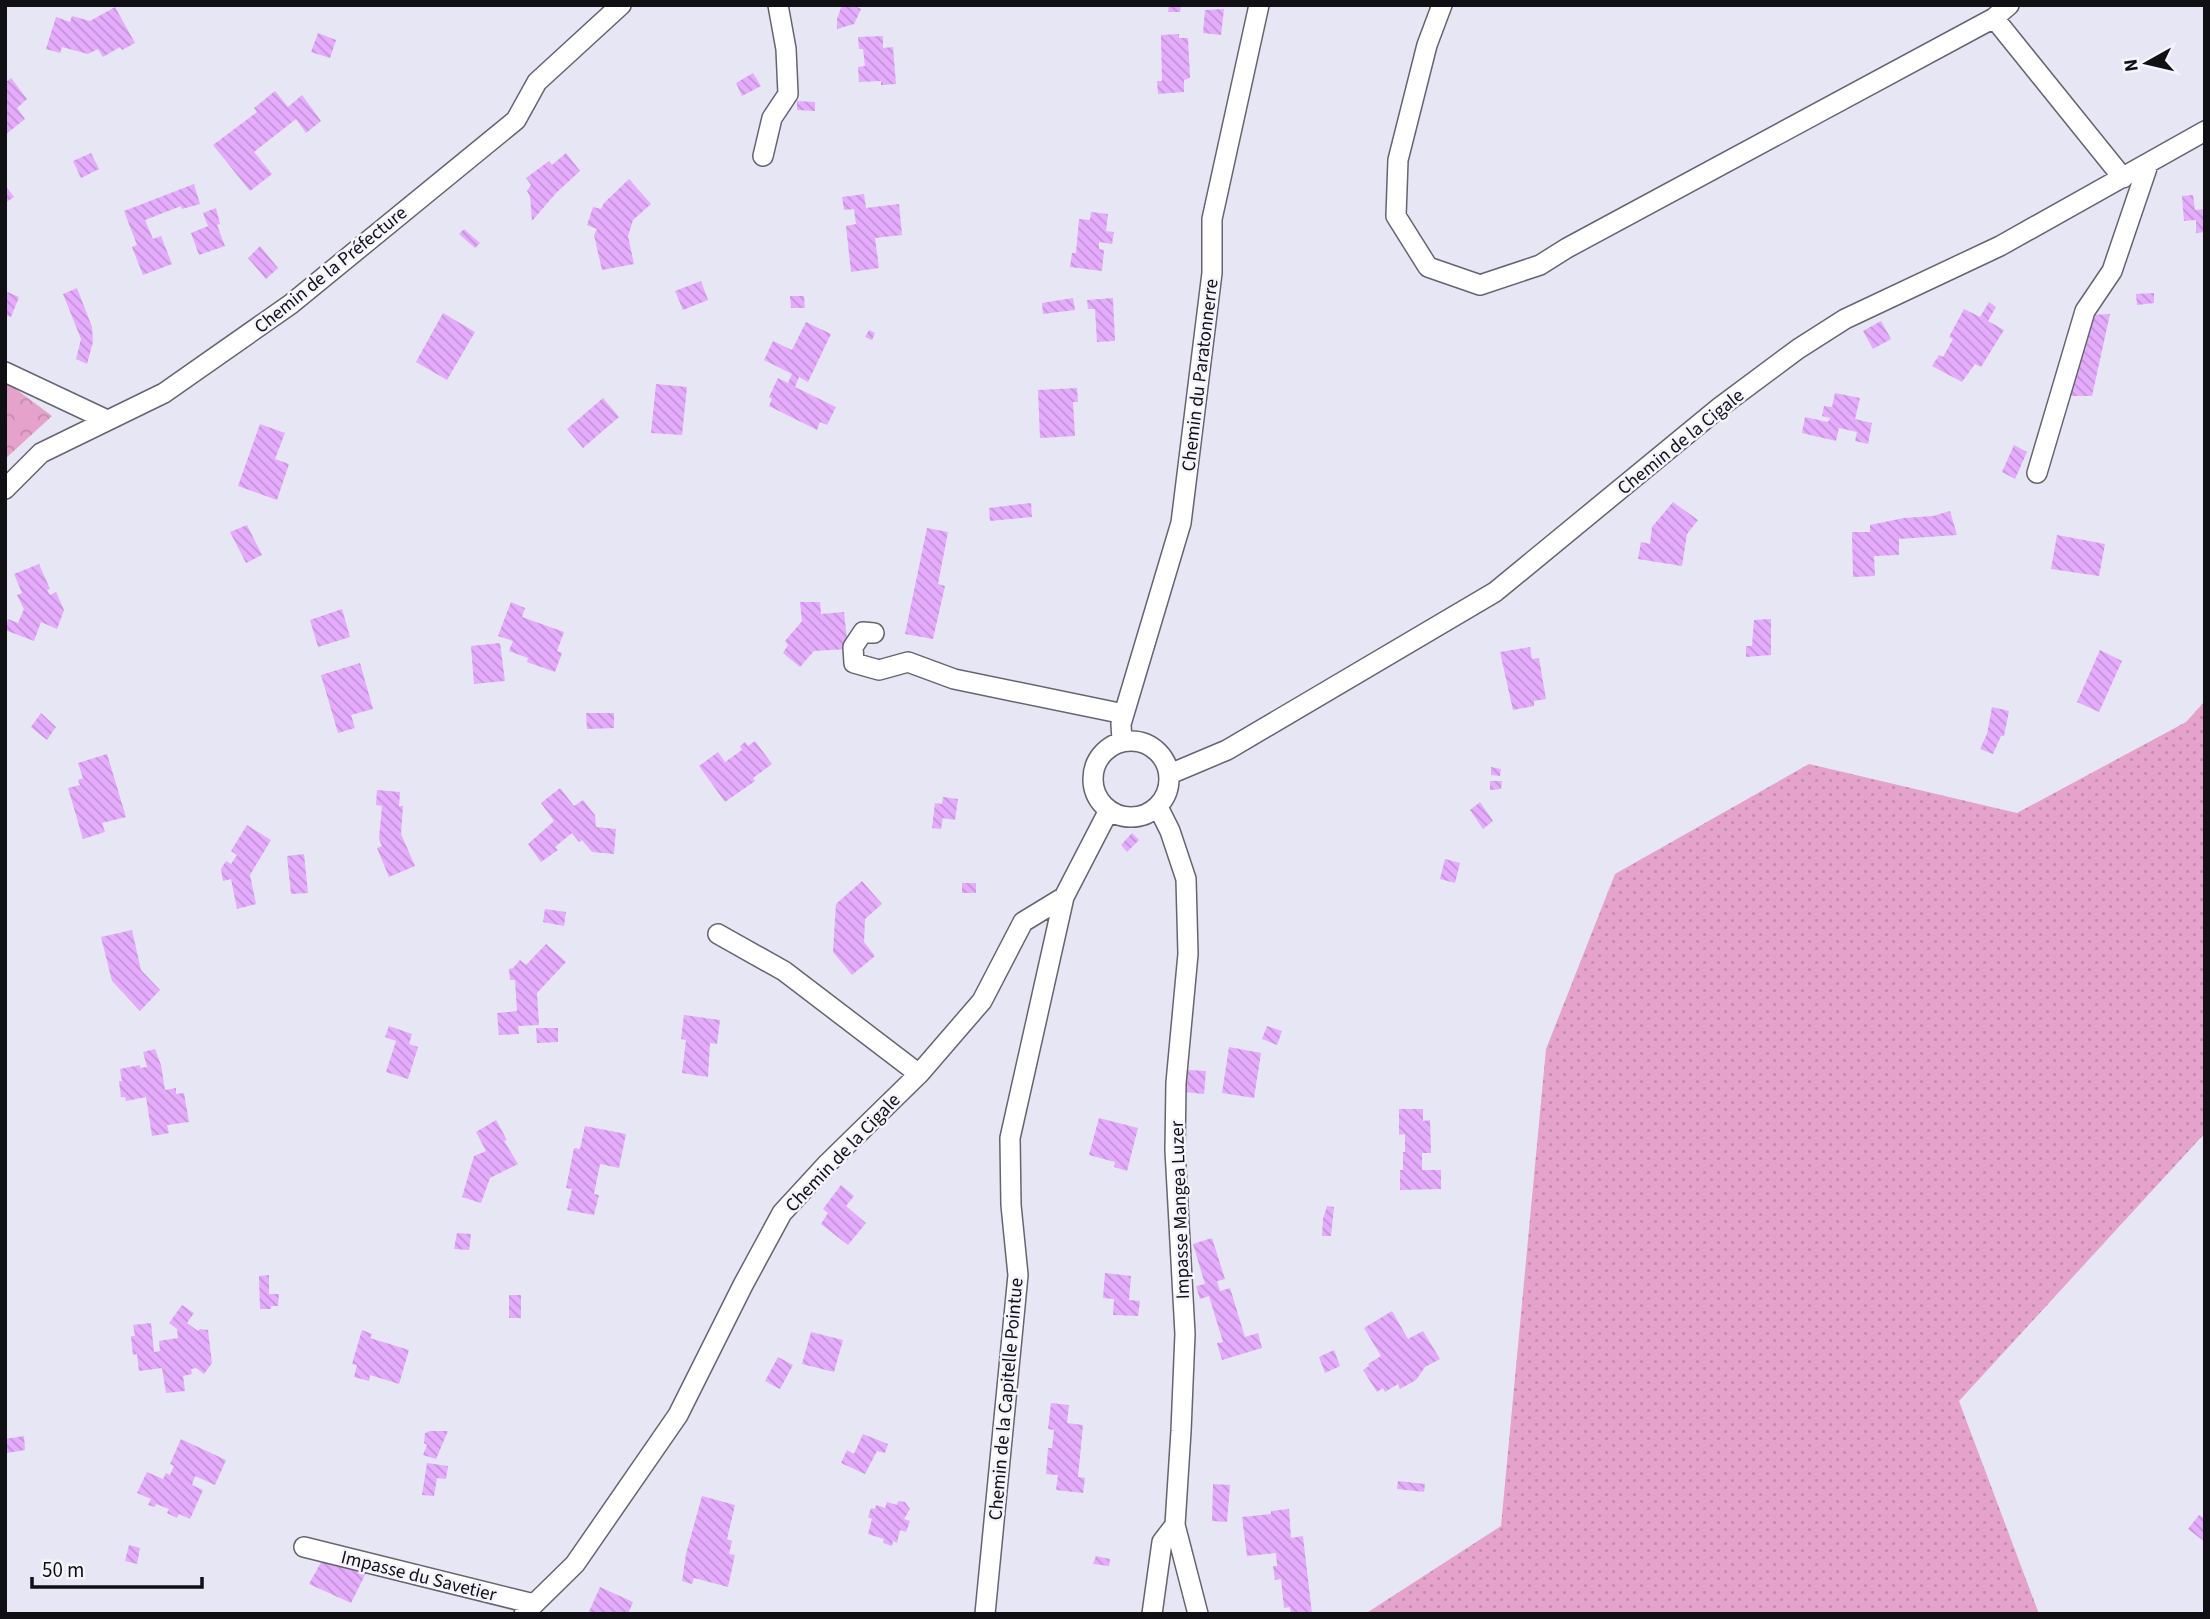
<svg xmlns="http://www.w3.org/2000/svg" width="2210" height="1619" font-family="'Source Sans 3',sans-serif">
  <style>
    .grass { fill: url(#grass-dots) }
    .park { fill: url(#park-crowns) }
    .building { fill: url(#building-back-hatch) }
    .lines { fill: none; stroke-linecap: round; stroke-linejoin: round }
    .street-casing { stroke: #656470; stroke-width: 22 }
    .street { stroke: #fff; stroke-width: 19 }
    .labels { text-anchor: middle; stroke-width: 5; stroke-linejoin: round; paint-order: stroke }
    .street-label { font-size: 19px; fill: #100f14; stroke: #f5f4fd }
  </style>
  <defs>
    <pattern id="grass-dots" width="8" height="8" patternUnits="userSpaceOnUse" patternTransform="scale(1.75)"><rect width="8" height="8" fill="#e5a3cb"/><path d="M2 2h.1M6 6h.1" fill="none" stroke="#c38bad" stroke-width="1.8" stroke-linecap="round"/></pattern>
    <pattern id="park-crowns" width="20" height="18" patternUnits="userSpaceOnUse" patternTransform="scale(1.75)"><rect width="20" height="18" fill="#e5a3cb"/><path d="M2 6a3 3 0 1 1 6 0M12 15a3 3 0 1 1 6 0" fill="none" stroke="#c38bad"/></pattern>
    <pattern id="building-back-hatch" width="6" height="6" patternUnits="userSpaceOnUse" patternTransform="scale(1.75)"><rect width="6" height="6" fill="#e5abfc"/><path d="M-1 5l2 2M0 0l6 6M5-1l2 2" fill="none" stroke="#c392d7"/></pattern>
  </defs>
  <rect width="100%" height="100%" fill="#e7e6f5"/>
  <!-- grass -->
  <path class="grass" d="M2205,701V1133L1959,1401L2039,1614H1365L1501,1526L1546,1049L1615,874L1809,764L2017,813L2186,722Z"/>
  <!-- park -->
  <path class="park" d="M5,381L52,416L5,459Z"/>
  <!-- building -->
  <path class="building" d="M842,5H852L861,9L854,24L837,29V19Z
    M1169,5H1181L1180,12H1168Z
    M115,7L135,43L122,50L120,47L103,57L98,49L88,54L62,47L60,53L46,49L56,17L70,22L72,16L90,21Z
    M1224,9L1221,35L1203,33L1205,10Z
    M318,33L336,40L330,58L311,52Z
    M1179,34V38H1188L1190,78L1184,80V92L1158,94L1157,81H1162L1161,35Z
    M883,36V48L893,47L896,84L881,85V81L859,82L858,67L865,66L863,49H859L858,37Z
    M753,73L761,86L742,96L736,83Z
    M11,78L27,99L17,108L25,119L5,135V83Z
    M275,91L288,107L302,95L321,121L306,133L296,119L254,152L272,174L250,191L213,145L257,112L254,108Z
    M797,101L815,102V111L797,110Z
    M91,153L99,169L81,178L73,161Z
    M566,153L580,171L556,193L532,221L530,196L527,191L531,185L526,178L549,161L552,165Z
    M629,179L651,204L633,220L628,236L634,264L602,270L594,235L597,229L587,225L593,207L601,209L604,203Z
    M194,184L200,204L182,209L181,206L145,220L153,239L161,236L172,264L143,275L132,247L137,245L124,211Z
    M5,185L14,197L5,203Z
    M864,194L866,208L899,204L902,235L875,238L879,268L851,272L846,226L856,224L854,209L844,210L842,197Z
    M2193,195L2195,210L2205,209V232L2196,233V220L2184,221L2182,196Z
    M216,208L220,224L217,225L225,246L199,255L191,233L208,226L203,213Z
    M1091,212L1108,214L1106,231L1114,232L1112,244L1099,242V249L1104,250L1102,271L1070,267L1072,253H1076L1079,219L1090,220Z
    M464,229L480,243L475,248L459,234Z
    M260,246L278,268L266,279L248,258Z
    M701,281L708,300L683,310L675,291Z
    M77,288L92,327L93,342L87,364L76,359L81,339L63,294Z
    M5,291L19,297L11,317L5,315Z
    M2154,293V303L2137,305L2136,294Z
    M790,296H804L805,308H791Z
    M1073,298L1075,310L1043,314L1042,303Z
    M1113,298L1115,341L1097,342L1095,309H1088L1087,300Z
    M1989,302L1996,307L1988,321L2004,330L1981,367L1975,364L1962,382L1932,366L1939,355L1943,357L1953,339L1949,337L1964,309L1980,317Z
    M443,313L475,332L447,380L416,362Z
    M2110,314L2092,396H2069L2086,346L2083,345L2089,315Z
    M1881,321L1891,339L1873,349L1863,331Z
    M806,322L831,334L808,382L799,377L795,387L836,407L827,425L820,422L817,430L769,406L772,399L769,397L778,378L788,383L792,374L764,360L773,341L792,350Z
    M869,330L875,333L872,340L865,337Z
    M656,384L687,387L682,435L651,433Z
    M1077,388L1078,402H1073L1075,436L1040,438L1038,390Z
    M1835,393L1860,398L1855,419L1872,423L1868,444L1855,441L1857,432L1839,428L1836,441L1802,433L1805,417L1828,422L1830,418L1822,416L1824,406L1832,407Z
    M603,398L619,417L583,448L567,429Z
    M260,424L285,433L275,459L289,464L277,500L238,486Z
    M2014,445L2027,452L2015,479L2002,472Z
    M1673,502L1698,520L1687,534L1682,566L1638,559L1641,542L1650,544L1652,527Z
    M1031,503L1032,517L990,521L989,508Z
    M1950,511L1957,535L1899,539V555L1874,556L1875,576L1853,577L1852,532H1870V525L1904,518L1933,516Z
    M247,525L262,555L246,563L230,532Z
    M927,528L948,532L938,584L945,586L933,639L905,634Z
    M2057,535L2105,544L2099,576L2051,569Z
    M39,564L50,589L47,590L50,595L56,592L64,610L57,629L41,622L34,641L5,630V628L8,619L18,623L24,609L17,595L22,593L14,574Z
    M511,602L525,608L522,617L564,632L557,651L562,653L555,672L527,662L528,658L509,651L513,641L498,636Z
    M800,602H820L821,614L844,612L848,649L814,651L800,667L783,653L788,645L785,641L802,621Z
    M342,609L350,637L318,647L310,620Z
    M1771,619V655L1746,657V646H1752L1754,620Z
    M500,643L505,681L474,684L471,646Z
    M1530,647L1532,659L1539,658L1546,699L1534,701V706L1513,710L1500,652Z
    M2100,650L2122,661L2099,712L2077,702Z
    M360,663L373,709L351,715L355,728L338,733L321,675Z
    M1992,707L2009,711L2004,736H2001L1993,754L1980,749L1987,734Z
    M41,713L56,727L47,740L31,727Z
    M586,713H614V728L587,729Z
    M755,741L772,764L753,778L755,781L725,802L699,766L718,752L725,762L742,750L740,746L745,742L748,746Z
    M107,754L126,817L102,823L105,832L83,839L68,788L80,785L78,780L83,778L78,763Z
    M1491,767L1501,769L1500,776L1491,775Z
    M1490,781H1502L1501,789L1490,790Z
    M560,788L574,806L583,800L595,815L596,827L616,829L614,854L592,852L582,840L579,842L572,833L555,847L558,850L541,862L528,844L554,821L541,803Z
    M377,790L400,792L399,806H403L401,834L415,866L389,877L377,848L382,846L379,839L382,806L376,805Z
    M943,797L958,799L955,820L943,818L941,829L932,828L935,803L942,804Z
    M1480,802L1493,821L1483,829L1470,810Z
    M247,825L271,840L250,875L256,904L237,909L231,879L223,881L221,869L226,861L231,864L237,855L231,851Z
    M1132,833L1139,840L1127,852L1121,845Z
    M304,854L308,893L291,894L287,856Z
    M1445,859L1460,863L1455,883L1440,879Z
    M862,881L882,904L865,919L864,942L875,956L852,975L833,952L836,904Z
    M962,883H976V893H962Z
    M545,909L566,912L564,926L543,922Z
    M132,930L141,970L160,990L140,1011L112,981L101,937Z
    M546,944L566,962L537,993L539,1025L518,1026L519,1034L499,1035L497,1013L517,1011L515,980H510L509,969L513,968L520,960L526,965Z
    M684,1015L720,1020L717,1044L710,1043L708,1077L682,1073L686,1040L681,1039Z
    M389,1026L412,1034L409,1044L418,1047L408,1079L386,1072L396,1041L385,1037Z
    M1267,1026L1282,1031L1277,1045L1262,1039Z
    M536,1028H558V1042L537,1043Z
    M1229,1047L1261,1053L1254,1098L1222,1093Z
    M155,1049L161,1065L165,1090L176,1088V1094L184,1093L189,1122L167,1125L169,1133L152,1136L146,1097L126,1101L125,1097H121L119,1081H122L120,1069L140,1065V1068L147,1067L143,1052Z
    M1188,1070L1206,1071L1204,1094L1185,1092Z
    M1399,1109H1423V1121L1430,1120L1431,1153H1422V1170H1441V1189L1400,1190V1170H1403V1152H1405V1134L1399,1135Z
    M1099,1118L1138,1128L1127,1171L1114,1167L1115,1162L1089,1155Z
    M496,1120L507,1140L504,1141L518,1164L490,1178L481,1203L462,1197L474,1156L486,1151L476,1132Z
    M585,1126L626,1134L619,1168L600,1164L594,1194L599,1195L594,1215L567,1210L572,1189L566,1188L574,1148L580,1149Z
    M841,1185L854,1196L846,1206L866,1223L848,1245L821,1224L828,1213L823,1209Z
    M1327,1206L1334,1207L1331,1236H1322L1323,1219Z
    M457,1233L471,1234L469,1250L454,1249Z
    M1212,1238L1225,1279L1217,1281L1220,1291L1230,1288L1245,1337L1258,1333L1262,1348L1222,1360L1217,1343L1223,1342L1209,1296L1200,1299L1196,1286L1205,1284L1193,1244Z
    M1105,1273L1131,1276L1129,1300L1140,1301L1138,1316L1113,1315L1114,1299L1103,1298Z
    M269,1275V1294H279L278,1306H271V1309H260L259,1276Z
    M509,1295H521V1318H509Z
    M182,1305L194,1313L187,1323L198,1331L200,1329L208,1330L212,1363L204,1374L196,1368L191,1369L192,1374L183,1376L185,1391L166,1393L162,1368L139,1371L137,1354L133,1355L131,1336H135L133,1325L151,1323L154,1352L160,1351L159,1341L178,1338L177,1329L169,1323Z
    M1392,1311L1408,1339L1423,1331L1440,1359L1425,1367L1416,1380L1400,1389L1398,1384L1385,1392L1383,1388L1377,1392L1363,1370L1369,1366L1368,1364L1381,1356L1364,1328Z
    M362,1330L372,1334L370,1338L409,1350L399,1384L370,1375L369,1381L354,1377L357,1365L352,1364Z
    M811,1332L843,1340L834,1372L802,1364Z
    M1334,1350L1340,1366L1325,1373L1319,1357Z
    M778,1357L793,1365L780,1389L765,1381Z
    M1051,1403L1069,1405L1067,1423L1083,1425L1078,1477L1085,1478L1083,1493L1056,1490L1058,1475L1046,1474L1048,1448H1052L1054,1430L1048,1429Z
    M430,1431H448L436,1459L423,1455L427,1445L424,1443L425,1433Z
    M863,1434L888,1444L885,1453L877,1451L865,1474L841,1463L847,1450L854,1454Z
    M24,1436L25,1450L7,1453L5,1439Z
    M181,1439L226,1460L215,1485L195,1476L192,1485L203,1490L190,1519L179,1514L177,1518L167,1513L169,1509L156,1504L155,1507L148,1505L151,1499L137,1493L147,1472L163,1479L166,1473L170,1475L174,1466L170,1464Z
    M427,1463L448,1466L446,1479L437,1478L434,1496L422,1495Z
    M1398,1481L1425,1484L1424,1492L1397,1489Z
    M1213,1484L1230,1485L1227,1522L1212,1521Z
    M702,1496L735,1505L727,1539L732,1541L729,1554L735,1555L728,1587L694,1578L692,1584L682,1581L686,1554Z
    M898,1501L905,1502L910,1509L904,1519L910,1521L906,1532L900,1530L897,1543L893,1541L892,1546L883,1543L884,1539L868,1534L872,1519L868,1517L871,1508L875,1509L876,1505L885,1508L887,1502L897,1505Z
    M1289,1509L1291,1538L1303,1536L1312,1614H1291L1290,1607L1284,1608L1281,1579L1275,1580L1273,1566H1277L1276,1553L1247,1556L1242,1517L1271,1514V1511Z
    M2199,1515L2205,1519V1542L2188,1529Z
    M129,1545L140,1548L137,1564L125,1561Z
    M1096,1556L1110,1559L1109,1566L1093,1564Z
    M324,1557L367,1571L351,1603L309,1584Z
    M600,1587L633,1602L628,1614H588Z"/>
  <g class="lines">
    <defs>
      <path id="street" d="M1442,5L1427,45L1398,160L1396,216L1428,267L1480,285L1540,265L1567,248L1994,18L2009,5
        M1994,18L2123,178
        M763,156L772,118L788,94L786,49L778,5
        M5,372L107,420
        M2037,473L2085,311L2112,271L2148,165
        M5,489L41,453L164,393L291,304L516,120L537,82L621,5
        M874,633L863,632L853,647L854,663L879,670L908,662L954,679L1124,714
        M1093 779a38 38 0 1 1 76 0a38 38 0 1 1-76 0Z
        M1122,741L1121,724L1181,523L1212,273V219L1259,5
        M1170,774L1227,750L1495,592L1720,407L1798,349L1845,319L2000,246L2205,131
        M718,934L784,971L919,1074
        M1175,1525L1198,1614
        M304,1547L534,1604
        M524,1614L575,1564L678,1415L743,1285L782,1213L828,1163L919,1074L982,1001L1023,922L1064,897L1109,810
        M985,1614L1018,1275L1011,1205L1010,1138L1064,897
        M1152,1614L1162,1542L1175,1525L1181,1431L1185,1334L1175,1150L1176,1083L1188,954L1186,879L1170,831L1158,807"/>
    </defs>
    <!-- street casing -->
    <use href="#street" class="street-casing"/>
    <!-- street -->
    <use href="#street" class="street"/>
  </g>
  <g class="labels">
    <!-- street labels -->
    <g class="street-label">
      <text transform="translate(330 269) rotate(-39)" y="7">Chemin de la Préfecture</text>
      <text transform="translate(1199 375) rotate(-83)" y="7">Chemin du Paratonnerre</text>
      <text transform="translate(1680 441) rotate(-39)" y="7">Chemin de la Cigale</text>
      <text transform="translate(842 1152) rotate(-46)" y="7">Chemin de la Cigale</text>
      <text transform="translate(1179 1210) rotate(-92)" y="7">Impasse Mangea Luzer</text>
      <text transform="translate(1005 1399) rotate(-85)" y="7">Chemin de la Capitelle Pointue</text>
      <text transform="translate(419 1575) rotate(14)" y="7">Impasse du Savetier</text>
    </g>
  </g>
  <!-- border -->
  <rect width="2210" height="1619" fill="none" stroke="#100f14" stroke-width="14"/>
  <!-- north arrow -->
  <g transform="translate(2147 63) rotate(262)" stroke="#f5f4fd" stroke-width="5" paint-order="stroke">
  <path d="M0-5L12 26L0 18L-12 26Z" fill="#100f14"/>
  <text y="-10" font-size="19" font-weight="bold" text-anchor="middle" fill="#100f14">N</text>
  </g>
  <!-- scale -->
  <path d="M32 1577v10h170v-10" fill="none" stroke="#100f14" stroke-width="3.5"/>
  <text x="42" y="1577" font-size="21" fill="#100f14" stroke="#f5f4fd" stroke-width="5" paint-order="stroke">50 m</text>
</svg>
